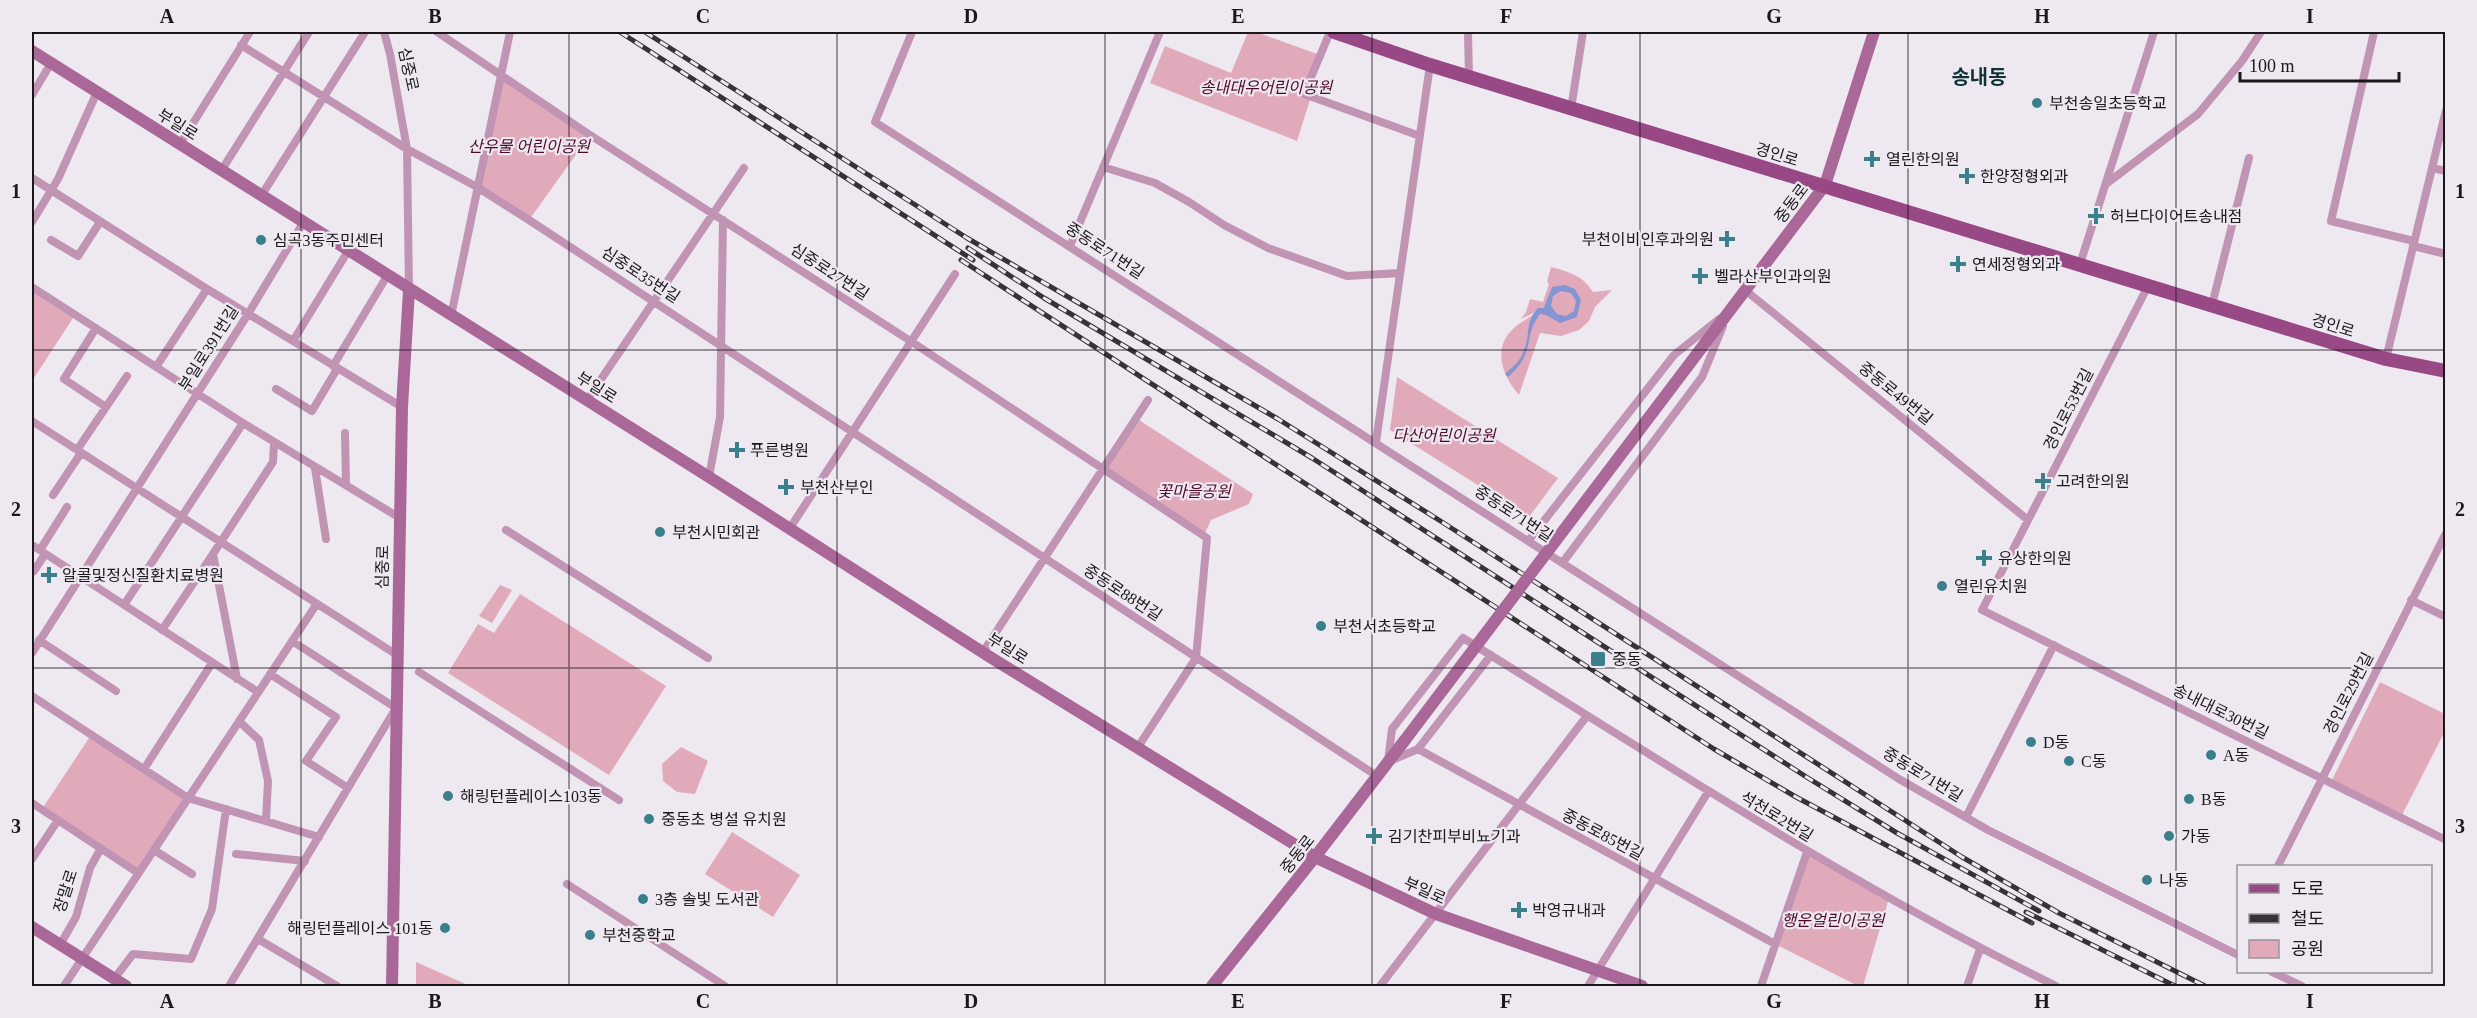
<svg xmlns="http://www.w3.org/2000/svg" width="2477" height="1018" font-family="'Times New Roman','Noto Sans KR',serif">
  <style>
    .green { fill: #e1aabb }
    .water { fill: #8594d3; fill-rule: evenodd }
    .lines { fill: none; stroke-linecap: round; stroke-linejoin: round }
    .street { stroke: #c194b4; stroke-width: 8 }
    .secondary { stroke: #aa6899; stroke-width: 12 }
    .primary { stroke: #984885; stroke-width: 14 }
    .rail-casing { stroke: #363337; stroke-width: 5 }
    .rail { stroke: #eee8f1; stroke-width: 3; stroke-dasharray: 9; stroke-linecap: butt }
    .secondary-bridge { stroke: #aa6899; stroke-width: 12 }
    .grid { fill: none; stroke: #1a181b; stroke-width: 1.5; stroke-opacity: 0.55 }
    .poi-dot { fill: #3a808b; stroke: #eee8f1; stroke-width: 2 }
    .labels { text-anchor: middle; stroke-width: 4.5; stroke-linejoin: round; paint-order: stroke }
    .street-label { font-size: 16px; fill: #1a181b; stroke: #eee8f1 }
    .park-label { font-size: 16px; font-style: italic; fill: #4d0a29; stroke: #eee8f1 }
    .poi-label { font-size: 16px; fill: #1a181b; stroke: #eee8f1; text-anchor: start }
    .quarter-label { font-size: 20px; font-weight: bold; fill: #0f3237; stroke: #eee8f1 }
    .neatline { fill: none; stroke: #1a181b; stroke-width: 2 }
    .grid-label { font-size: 20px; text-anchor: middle; font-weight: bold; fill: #1a181b }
  </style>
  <rect width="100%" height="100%" fill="#eee8f1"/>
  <!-- green -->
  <path class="green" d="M1248,32H1256L1320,55L1304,94L1311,97L1297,141L1150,83L1165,46L1231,73Z
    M500,73L590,135L529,220L477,187Z
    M1551,267C1570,272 1583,276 1593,292L1612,290L1595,307L1589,321L1579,330L1561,336L1540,333L1519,395C1504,378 1492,351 1511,331C1519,322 1533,316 1542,309L1521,319L1526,312L1530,299L1543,302L1549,284L1547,282Z
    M32,287L75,315L32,381Z
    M1397,377L1558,478L1529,517L1390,430Z
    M1139,420L1253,494L1249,504L1211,520L1205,533L1107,468Z
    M500,585L512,590L492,623L479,616Z
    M520,594L666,686L609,775L448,673L478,624L494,633Z
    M2380,682L2445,714V731L2402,815L2332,780Z
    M91,735L188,798L138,873L42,809Z
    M681,747L708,761L695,794L677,792L663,781L662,764Z
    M732,832L800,875L773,917L705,874Z
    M1807,852L1889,898L1863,986H1858L1775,944Z
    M416,962L470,986H416Z"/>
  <!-- water -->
  <path class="water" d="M1565,285L1575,289L1581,300L1577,317L1560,323L1546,315L1540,314C1522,338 1537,352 1508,377L1505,374C1513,367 1521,360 1524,350C1531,334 1524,323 1538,308H1544L1552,287ZM1561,291L1571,293L1576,301L1574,311L1566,316L1557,314L1551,306L1553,296Z"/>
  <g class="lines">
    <!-- street -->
    <path class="street" d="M384,32L390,54L407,149L409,290
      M437,32L590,135L912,342L1207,538L1196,658L1138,747
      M912,32L875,122L1899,779L1988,830L2238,955
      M1330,32L1304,94L1420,136
      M1468,32L1469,77
      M2374,32L2331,221L2414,241
      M241,45L407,149L477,187L529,220L1377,776
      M32,95L51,63
      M1571,109L1583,32
      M180,144L250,32
      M1103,167L1155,183L1189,202L1224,225L1268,248L1347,276L1400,273
      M2432,168L2446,171
      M221,171L309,32
      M32,178L207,289L402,407
      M2106,184L2198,114L2242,61L2261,32
      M261,196L365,32
      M32,222L58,179L97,92
      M51,240L78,256L100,222
      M1070,246L1160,32
      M2413,246L2446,254
      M2080,264L2154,32
      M2148,286L1982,610L2446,840
      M32,287L243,423L400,518
      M1745,290L2028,520
      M2212,305L2249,158
      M451,316L510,32
      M96,328L64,379L106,407
      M293,341L348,251
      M2386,359L2446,110
      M333,366L387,276
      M156,367L207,289
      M276,389L312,411L337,369
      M587,400L744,168
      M32,421L397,655
      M345,433L346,484
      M1376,442L1430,65
      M77,450L127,376
      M315,468L326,539
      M709,477L720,417L723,220
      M53,495L81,453
      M790,528L955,274
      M506,530L708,658
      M1529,540L1674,355L1719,319
      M32,545L258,692
      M40,550L67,507
      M1563,562L1702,377L1723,326
      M34,571L45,554
      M2411,600L2446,617
      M124,605L243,423
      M162,630L213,554
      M39,640L116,691
      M983,652L1148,400
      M32,653L248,314L303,223
      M419,672L619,800
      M270,674L336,717L306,761L348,788
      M237,679L213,554L273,462L274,443
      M32,696L188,798L319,837
      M239,721L259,740L268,781L266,821
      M1418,749L1775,944
      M1388,761L1392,729L1463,638C1658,759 1850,885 2056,986
      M1390,761L1418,749L1491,655
      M144,769L212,663
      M32,803L138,873
      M1966,817L2054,645
      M154,850L192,874
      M236,854L305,861
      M32,859L58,820
      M2278,866L2446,533
      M567,884L725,986
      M258,939L337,986
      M60,945L76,917L90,868L101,848
      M2272,972L2302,986
      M114,979L133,954L191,959L212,909L226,809
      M64,986L316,605
      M229,986L396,708L292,641
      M1380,986L1586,717
      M1588,986L1708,792
      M1761,986L1807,852
      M1967,986L1980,949"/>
    <!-- secondary -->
    <path class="secondary" d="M32,51L709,477L990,657L1315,857L1436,914L1642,986
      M1706,342L1825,185L1874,32
      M32,927L126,986
      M392,986L402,407L409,290
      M1212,986L1315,857L1405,740"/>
    <!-- primary -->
    <path class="primary" d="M1334,32L1430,65L2386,359L2446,371"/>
    <defs>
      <path id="rail" d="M620,32L973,260
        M645,32L967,238L1278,419L1442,522L1962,857L2059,913L2205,986
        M968,248L1044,298L1312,458L1808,778L1897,833L2039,911
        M961,260L1714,749L1796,797L2032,923
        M2026,912L2175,986"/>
    </defs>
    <!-- rail casing -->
    <use href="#rail" class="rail-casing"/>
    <!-- rail -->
    <use href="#rail" class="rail"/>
    <!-- secondary-bridge -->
    <path class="secondary-bridge" d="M1405,740L1706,342"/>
  </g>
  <!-- grid -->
  <path class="grid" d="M301,32V986M569,32V986M837,32V986M1105,32V986M1372,32V986M1640,32V986M1908,32V986M2176,32V986M32,350H2446M32,668H2446"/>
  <!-- markers -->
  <g class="poi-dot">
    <circle cx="2037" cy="103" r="6"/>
    <path d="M1869 150h6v6h6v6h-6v6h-6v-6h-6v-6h6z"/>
    <path d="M1964 167h6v6h6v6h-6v6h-6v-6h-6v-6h6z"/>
    <path d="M2093 207h6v6h6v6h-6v6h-6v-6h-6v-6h6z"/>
    <path d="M1724 230h6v6h6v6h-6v6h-6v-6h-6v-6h6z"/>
    <circle cx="261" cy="240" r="6"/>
    <path d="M1955 255h6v6h6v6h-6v6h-6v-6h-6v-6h6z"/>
    <path d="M1697 267h6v6h6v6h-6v6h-6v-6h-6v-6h6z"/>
    <path d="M734 441h6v6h6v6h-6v6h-6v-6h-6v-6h6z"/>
    <path d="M2040 472h6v6h6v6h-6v6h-6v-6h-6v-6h6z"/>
    <path d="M783 478h6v6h6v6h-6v6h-6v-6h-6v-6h6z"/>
    <circle cx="660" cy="532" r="6"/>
    <path d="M1981 549h6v6h6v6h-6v6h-6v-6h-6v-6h6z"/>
    <path d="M46 566h6v6h6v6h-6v6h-6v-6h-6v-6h6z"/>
    <circle cx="1942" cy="586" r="6"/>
    <circle cx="1321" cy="626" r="6"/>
    <rect x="1590" y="651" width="16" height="16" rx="3"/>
    <circle cx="2031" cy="742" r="6"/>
    <circle cx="2211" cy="755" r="6"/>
    <circle cx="2069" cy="761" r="6"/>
    <circle cx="448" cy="796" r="6"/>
    <circle cx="2189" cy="799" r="6"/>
    <circle cx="649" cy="819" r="6"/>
    <path d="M1371 827h6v6h6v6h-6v6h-6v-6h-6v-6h6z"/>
    <circle cx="2169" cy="836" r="6"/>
    <circle cx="2147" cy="880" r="6"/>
    <circle cx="643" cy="899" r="6"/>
    <path d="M1516 901h6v6h6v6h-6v6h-6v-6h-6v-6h6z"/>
    <circle cx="445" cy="928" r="6"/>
    <circle cx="590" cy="935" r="6"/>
  </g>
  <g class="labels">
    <!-- street labels -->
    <g class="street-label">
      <text transform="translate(409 69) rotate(78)" y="6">심중로</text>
      <text transform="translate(178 124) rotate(32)" y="6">부일로</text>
      <text transform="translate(1777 154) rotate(17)" y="6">경인로</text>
      <text transform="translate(1791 203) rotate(-53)" y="6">중동로</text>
      <text transform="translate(1105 250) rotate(33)" y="6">중동로71번길</text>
      <text transform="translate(830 271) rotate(33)" y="6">심중로27번길</text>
      <text transform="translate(641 274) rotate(33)" y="6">심중로35번길</text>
      <text transform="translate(2333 325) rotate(17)" y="6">경인로</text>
      <text transform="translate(208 348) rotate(-58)" y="6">부일로391번길</text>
      <text transform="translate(597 387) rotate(32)" y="6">부일로</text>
      <text transform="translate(1896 393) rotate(39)" y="6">중동로49번길</text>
      <text transform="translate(2068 409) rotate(-63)" y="6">경인로53번길</text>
      <text transform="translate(1514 513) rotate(33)" y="6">중동로71번길</text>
      <text transform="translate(382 567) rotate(-89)" y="6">심중로</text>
      <text transform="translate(1123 592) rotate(33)" y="6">중동로88번길</text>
      <text transform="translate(1008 648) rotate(32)" y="6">부일로</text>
      <text transform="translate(2348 693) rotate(-63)" y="6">경인로29번길</text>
      <text transform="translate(2221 711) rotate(26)" y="6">송내대로30번길</text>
      <text transform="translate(1923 774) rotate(31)" y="6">중동로71번길</text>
      <text transform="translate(1777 816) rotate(31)" y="6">석천로2번길</text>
      <text transform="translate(1603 834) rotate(28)" y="6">중동로85번길</text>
      <text transform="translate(1297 854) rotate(-52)" y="6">중동로</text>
      <text transform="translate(1425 890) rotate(24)" y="6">부일로</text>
      <text transform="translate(65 891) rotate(-72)" y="6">장말로</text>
    </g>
    <!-- park labels -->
    <g class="park-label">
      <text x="1266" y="93">송내대우어린이공원</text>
      <text x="529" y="152">산우물 어린이공원</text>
      <text x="1444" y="441">다산어린이공원</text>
      <text x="1194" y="497">꽃마을공원</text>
      <text x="1833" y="926">행운얼린이공원</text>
    </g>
    <!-- poi labels -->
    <g class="poi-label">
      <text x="2049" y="109">부천송일초등학교</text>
      <text x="1886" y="165">열린한의원</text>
      <text x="1980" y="182">한양정형외과</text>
      <text x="2110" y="222">허브다이어트송내점</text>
      <text x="1714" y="245" text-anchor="end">부천이비인후과의원</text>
      <text x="273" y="246">심곡3동주민센터</text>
      <text x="1972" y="270">연세정형외과</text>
      <text x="1714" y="282">벨라산부인과의원</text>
      <text x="750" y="456">푸른병원</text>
      <text x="2056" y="487">고려한의원</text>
      <text x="800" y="493">부천산부인</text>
      <text x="672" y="538">부천시민회관</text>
      <text x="1998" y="564">유상한의원</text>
      <text x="62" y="581">알콜및정신질환치료병원</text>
      <text x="1954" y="592">열린유치원</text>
      <text x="1333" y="632">부천서초등학교</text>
      <text x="1612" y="665">중동</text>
      <text x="2043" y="748">D동</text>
      <text x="2223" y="761">A동</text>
      <text x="2081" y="767">C동</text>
      <text x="460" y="802">해링턴플레이스103동</text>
      <text x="2201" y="805">B동</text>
      <text x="661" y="825">중동초 병설 유치원</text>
      <text x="1388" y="842">김기찬피부비뇨기과</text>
      <text x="2181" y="842">가동</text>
      <text x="2159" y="886">나동</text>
      <text x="655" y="905">3층 솔빛 도서관</text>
      <text x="1532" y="916">박영규내과</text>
      <text x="433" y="934" text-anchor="end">해링턴플레이스 101동</text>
      <text x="602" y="941">부천중학교</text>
    </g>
    <!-- quarter labels -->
    <g class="quarter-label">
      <text x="1979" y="84">송내동</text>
    </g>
  </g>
  <!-- border -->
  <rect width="2477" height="1018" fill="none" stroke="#eee8f1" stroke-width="66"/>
  <!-- legend -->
  <rect x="2237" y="865" width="195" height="108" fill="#eee8f1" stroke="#99959b" stroke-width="1.5"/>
  <rect x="2249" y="884" width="30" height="9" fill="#984885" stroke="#99959b" stroke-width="1.5"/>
  <text x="2291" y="895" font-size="18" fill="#1a181b">도로</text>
  <rect x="2249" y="914" width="30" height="9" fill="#363337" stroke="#99959b" stroke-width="1.5"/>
  <text x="2291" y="925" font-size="18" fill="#1a181b">철도</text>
  <rect x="2249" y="940" width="30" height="18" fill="#e1aabb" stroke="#99959b" stroke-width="1.5"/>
  <text x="2291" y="955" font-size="18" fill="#1a181b">공원</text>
  <!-- scale -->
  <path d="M2240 72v9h159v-9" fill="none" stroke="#1a181b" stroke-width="3"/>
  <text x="2249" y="72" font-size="18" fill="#1a181b" stroke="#eee8f1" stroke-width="4.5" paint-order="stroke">100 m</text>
  <rect x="33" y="33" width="2411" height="952" class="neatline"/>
  <g class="grid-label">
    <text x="167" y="23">A</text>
    <text x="435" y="23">B</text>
    <text x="703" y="23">C</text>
    <text x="971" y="23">D</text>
    <text x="1238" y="23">E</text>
    <text x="1506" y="23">F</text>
    <text x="1774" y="23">G</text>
    <text x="2042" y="23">H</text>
    <text x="2310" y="23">I</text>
    <text x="16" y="198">1</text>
    <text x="2460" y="198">1</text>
    <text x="16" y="516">2</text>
    <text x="2460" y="516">2</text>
    <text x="16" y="833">3</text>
    <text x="2460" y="833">3</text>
    <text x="167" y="1008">A</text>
    <text x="435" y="1008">B</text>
    <text x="703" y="1008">C</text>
    <text x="971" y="1008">D</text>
    <text x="1238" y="1008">E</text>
    <text x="1506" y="1008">F</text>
    <text x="1774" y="1008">G</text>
    <text x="2042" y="1008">H</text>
    <text x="2310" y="1008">I</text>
  </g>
</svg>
